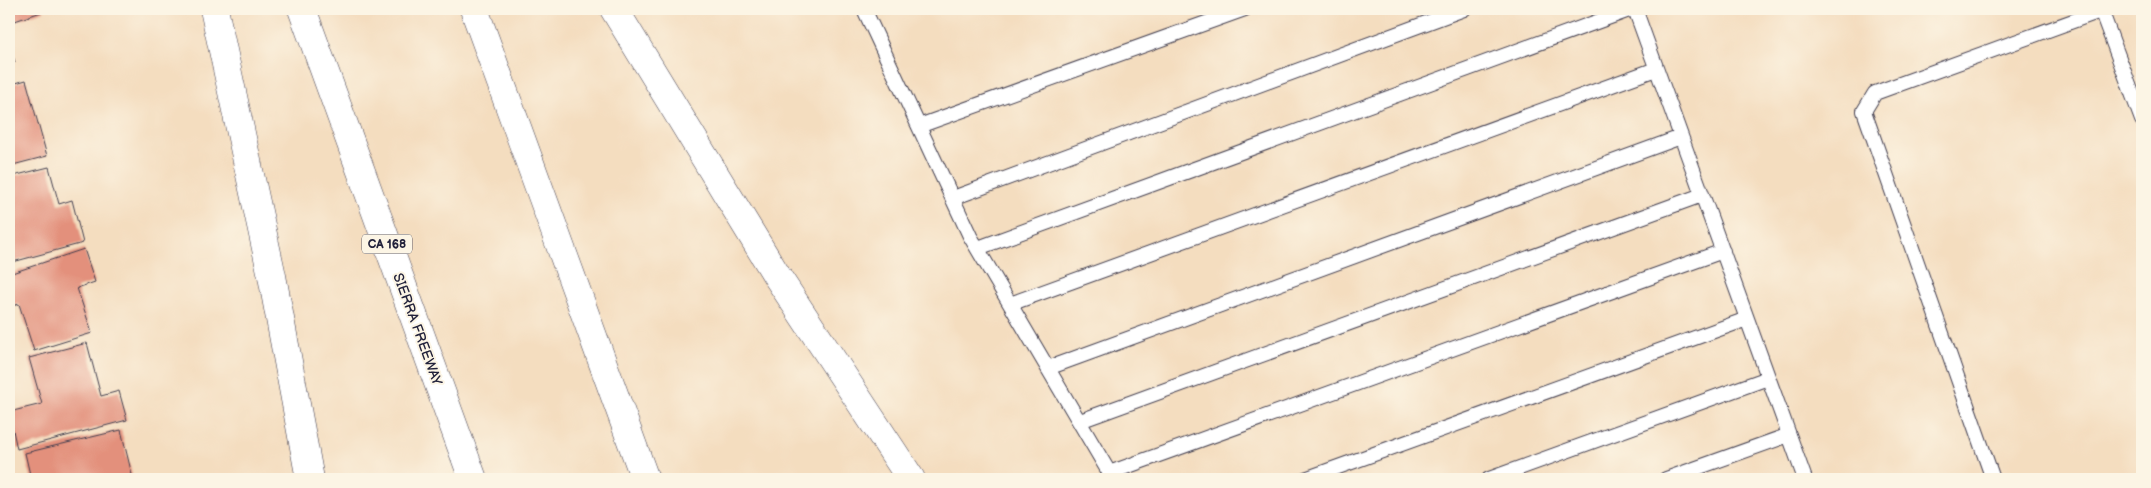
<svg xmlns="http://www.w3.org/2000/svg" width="2151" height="488" font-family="'Balsamiq Sans',sans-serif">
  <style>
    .building { fill: #e3907c }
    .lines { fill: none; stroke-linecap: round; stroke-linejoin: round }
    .service-casing { stroke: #423e4f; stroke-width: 16 }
    .motorway-casing { stroke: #423e4f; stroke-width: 29 }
    .service { stroke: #fff; stroke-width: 14 }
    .motorway { stroke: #fff; stroke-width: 28 }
    .labels { text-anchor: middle; stroke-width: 4; stroke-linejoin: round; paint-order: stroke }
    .shield { fill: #fcf5e5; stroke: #63616e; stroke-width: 1 }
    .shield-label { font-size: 12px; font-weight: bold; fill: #22223b }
    .street-label { font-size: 14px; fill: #22223b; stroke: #fcf5e5 }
  </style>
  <rect width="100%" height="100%" fill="#fcf5e5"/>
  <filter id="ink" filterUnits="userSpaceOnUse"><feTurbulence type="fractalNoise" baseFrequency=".02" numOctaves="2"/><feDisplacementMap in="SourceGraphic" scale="10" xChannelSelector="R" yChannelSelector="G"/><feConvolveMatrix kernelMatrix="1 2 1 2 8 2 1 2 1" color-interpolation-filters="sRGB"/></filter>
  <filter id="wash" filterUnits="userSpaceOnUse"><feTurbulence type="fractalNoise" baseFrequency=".0096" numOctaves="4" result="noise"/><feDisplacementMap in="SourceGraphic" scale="20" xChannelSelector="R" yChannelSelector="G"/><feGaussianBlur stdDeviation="1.12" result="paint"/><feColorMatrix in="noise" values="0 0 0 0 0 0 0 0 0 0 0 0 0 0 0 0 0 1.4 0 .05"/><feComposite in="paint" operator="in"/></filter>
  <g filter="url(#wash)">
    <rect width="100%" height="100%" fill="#f4ddbf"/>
    <g id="blocks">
      <!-- building -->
      <path class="building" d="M9,9H44V11L9,23Z
        M9,44L15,62L9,64Z
        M26,80L47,156L9,166V85Z
        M49,167L59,204L72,200L83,243L9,263V177Z
        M84,249L95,282L77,288L92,333L34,351L19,304L9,307V274Z
        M87,343L101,396L119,391L127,420L17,449L9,412L42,404L29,358Z
        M121,430L133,479H31L25,453Z"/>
    </g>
  </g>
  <g filter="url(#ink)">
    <use href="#blocks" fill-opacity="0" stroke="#423e4f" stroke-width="1"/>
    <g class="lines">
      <defs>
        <path id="service" d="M864,9L970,236L1113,479
          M1635,9L1805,479
          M2101,10L2142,120
          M919,126L1245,9
          M953,198L1464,9
          M978,248L1632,9
          M1010,304L1656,69
          M1048,368L1681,137
          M1080,421L1702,195
          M1109,473L1723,251
          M1305,479L1747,319
          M1489,479L1768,378
          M1666,479L1789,435
          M1993,479L1864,111L1875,93L2106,9"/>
        <path id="motorway" d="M214,9L272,276L310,479
          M302,9L473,479
          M474,9L645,479
          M614,9L777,276L911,479"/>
      </defs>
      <!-- service casing -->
      <use href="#service" class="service-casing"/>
      <!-- motorway casing -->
      <use href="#motorway" class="motorway-casing"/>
      <!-- service -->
      <use href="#service" class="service"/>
      <!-- motorway -->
      <use href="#motorway" class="motorway"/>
    </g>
  </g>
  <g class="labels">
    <!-- shield labels -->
    <rect class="shield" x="362" y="234.5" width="50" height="19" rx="4"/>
    <g class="shield-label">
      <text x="387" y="248">CA 168</text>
    </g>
    <!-- street labels -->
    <g class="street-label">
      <text transform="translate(418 329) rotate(70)" y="5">SIERRA FREEWAY</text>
    </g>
  </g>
  <!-- margin -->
  <rect width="2151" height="488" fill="none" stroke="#fcf5e5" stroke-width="30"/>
</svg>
